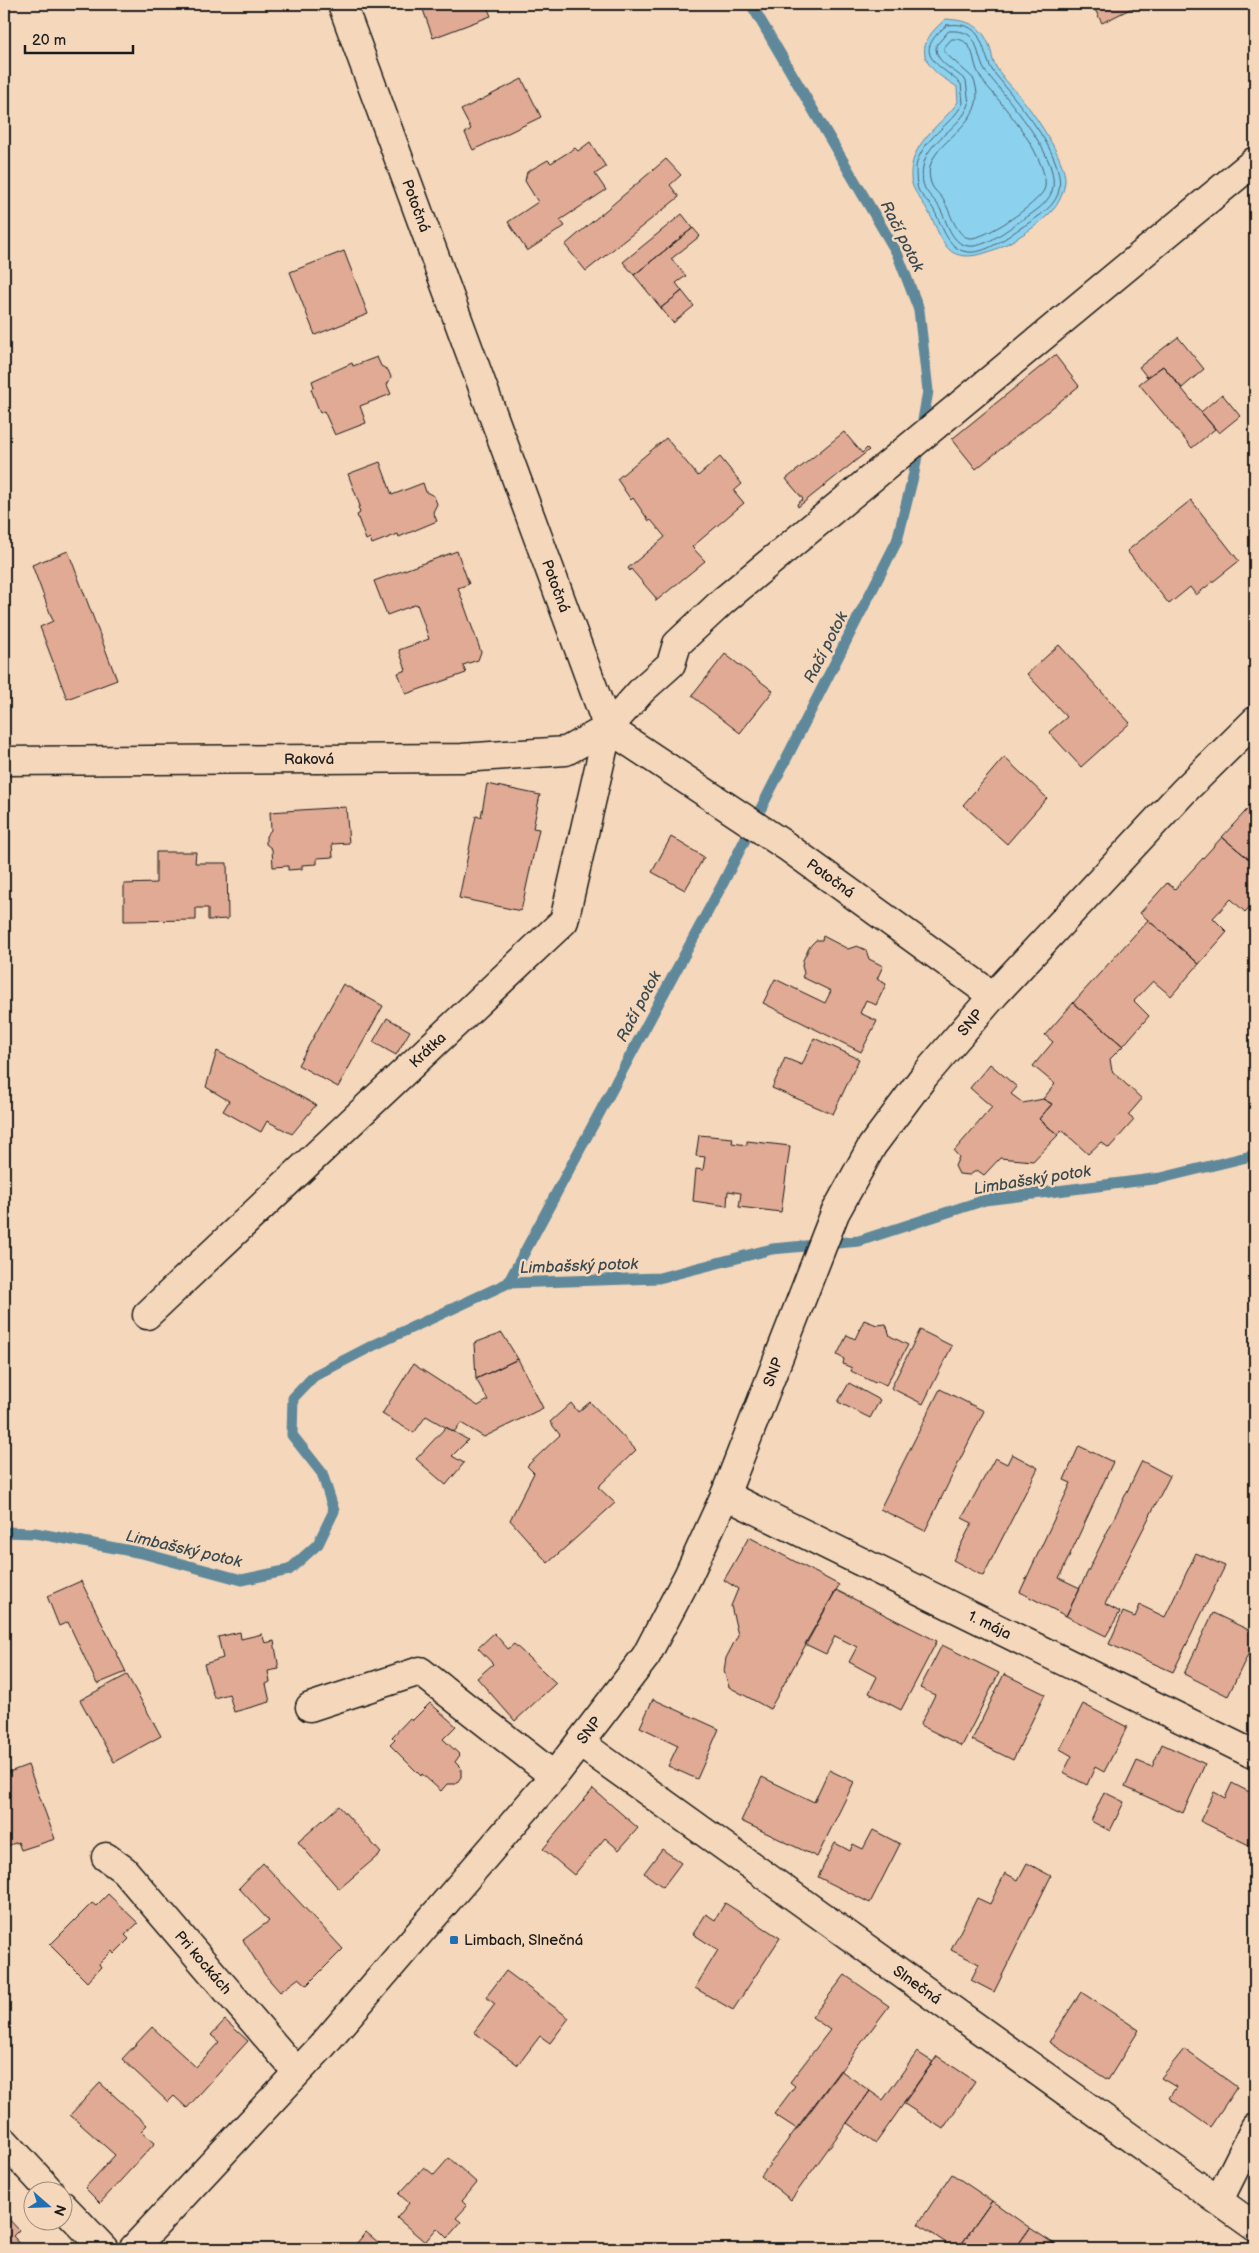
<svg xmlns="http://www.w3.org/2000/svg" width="1259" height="2253" font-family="'Balsamiq Sans',sans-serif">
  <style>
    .water { fill: #8cd1ee; stroke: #5f899a }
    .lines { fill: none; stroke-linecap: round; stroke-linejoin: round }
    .shore { stroke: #496470; stroke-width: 1 }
    .stream { stroke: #5f899a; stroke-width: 11 }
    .building { fill: #e0aa95; stroke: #1c1c1c }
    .minor-casing { stroke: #1c1c1c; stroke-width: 31 }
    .minor { stroke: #f5d7bb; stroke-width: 28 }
    .poi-dot { fill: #1f6fb2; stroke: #f5d7bb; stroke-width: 2 }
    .labels { text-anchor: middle; stroke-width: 5; stroke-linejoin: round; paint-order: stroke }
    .street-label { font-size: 15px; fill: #1c1c1c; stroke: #f5d7bb }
    .poi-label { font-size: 15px; fill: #1c1c1c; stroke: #f5d7bb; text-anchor: start }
    .water-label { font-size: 16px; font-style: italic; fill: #384950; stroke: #f5d7bb }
  </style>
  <rect width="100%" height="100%" fill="#f5d7bb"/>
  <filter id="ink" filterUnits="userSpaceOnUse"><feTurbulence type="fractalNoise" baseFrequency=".02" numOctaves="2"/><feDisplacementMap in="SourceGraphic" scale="10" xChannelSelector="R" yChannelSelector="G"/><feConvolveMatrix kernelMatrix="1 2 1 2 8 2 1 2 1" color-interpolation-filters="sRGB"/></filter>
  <g filter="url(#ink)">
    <!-- water -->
    <path class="water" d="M946,19C969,21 981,24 990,47C992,53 992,60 995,65C1001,76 1011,86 1019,95C1033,112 1066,159 1065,181C1064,193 1058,206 1049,214C1031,232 977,268 952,252C941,244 936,225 929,213C920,195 907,189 912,165C917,138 943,123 958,102L957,87C949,81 938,76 932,68C915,49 930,32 946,19Z"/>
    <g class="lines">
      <!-- shore -->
      <path class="shore" d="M947,25C982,21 980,43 990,66C993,73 1000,79 1004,85C1023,109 1069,161 1058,194C1052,210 1033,220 1019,229C1006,238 985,254 968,252C946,250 942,222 932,207C928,201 920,195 918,189C916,184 916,172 916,166C922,138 951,126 963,103L961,84C938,63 910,55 947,25Z
        M949,31C981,29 974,51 985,71C988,75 992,79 995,83C1013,106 1062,161 1052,191C1047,206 1029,215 1016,224C1004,232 984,248 968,246C950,244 946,217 938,205C934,199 926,193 924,186C922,182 922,172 923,167C927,139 961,129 969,104L966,81C955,69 935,64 936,46Z
        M952,39C957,39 962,39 966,43C975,51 973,64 979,74C983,83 991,90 997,98C1014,119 1033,142 1042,168C1044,175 1047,182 1044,190C1037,204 985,240 969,238C956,236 950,211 944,201C941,195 933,190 931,183C917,141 995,128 973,78L944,52V48Z"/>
      <!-- stream -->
      <path class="stream" d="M508,1283L722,885L897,541L914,473L928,391L919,310L897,253L751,4
        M4,1532L35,1533L142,1553L242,1580L289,1570L318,1544L334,1511L322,1473L292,1435L293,1398L314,1376L372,1346L508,1283L659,1278L772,1249L859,1241L985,1200L1161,1178L1255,1155"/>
    </g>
    <!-- building -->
    <path class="building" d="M421,4H486L491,16L433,38Z
      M1092,4H1132L1134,7L1102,23Z
      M522,79L541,117L473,150L465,133L471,129L461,110Z
      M590,142L606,167L595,174L606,190L560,220L565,226L527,251L508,222L538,202L525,181L527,172L548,160L551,163L575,148L578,151Z
      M666,159L681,175L670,185L679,197L586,271L565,245Z
      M682,214L693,228L634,275L623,262Z
      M693,228L700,236L671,259L686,276L676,283L682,291L661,308L634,275Z
      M344,251L368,314L315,335L290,272Z
      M682,291L694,306L673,323L661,308Z
      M1178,337L1204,369L1182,388L1163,366L1147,377L1139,367Z
      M1055,355L1079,386L976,469L952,439Z
      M377,357L381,366L388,370L391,377L387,385L391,394L360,406L366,423L335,435L324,411L320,413L311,389L314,387L312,381L352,363L353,366Z
      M1163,366L1215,429L1192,448L1139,384Z
      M1222,394L1240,416L1219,433L1201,412Z
      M844,432L862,453L867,448L869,450L798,507L797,504L803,499L786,479Z
      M666,438L698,476L720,457L742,484L734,491L744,503L692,547L705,561L656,601V598L631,569L630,571L628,568L665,537L651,520L649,521L633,498L631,500L617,479Z
      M380,462L392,495L423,483L426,492L434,496L437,504L433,512L437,521L399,537L398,534L372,544L370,538L366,540L357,515L360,513L358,507L360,506L348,474Z
      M1191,500L1239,561L1196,595L1190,587L1169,604L1127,551Z
      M68,551L117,680L67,699L40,627L53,621L32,565Z
      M457,551L469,584L458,588L481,652L478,660L463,665L466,673L406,694L398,673L406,670L399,650L429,639L417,604L387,615L374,581Z
      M1059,645L1130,723L1081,767L1049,732L1067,717L1027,674Z
      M725,654L773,691L740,733L692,696Z
      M1004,757L1047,798L1007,844L963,805Z
      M487,784L540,795L533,828L539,829L521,911L459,898L476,816L481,817Z
      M1255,801V864L1222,837Z
      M346,807L349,843L332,844L333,857L317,858V864L302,865V869L288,870V866L273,867L272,849L266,844V836L271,830L270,812Z
      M671,837L704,857L685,890L652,872Z
      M1222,837L1255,864V901L1245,912L1231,899L1213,918L1227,932L1199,964L1140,913L1167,883L1175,889Z
      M156,852H196L195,863H227L228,919L208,920V908H196V920L124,921V884L156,883Z
      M1148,920L1199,964L1171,996L1153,981L1134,1001L1149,1016L1123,1046L1073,1003Z
      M823,936L848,949L857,946L866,950L869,959L883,966L877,979L886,984L876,1005L866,1000L860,1013L877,1021L861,1052L763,1003L775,979L825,1003L831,991L802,977L804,973L802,966L803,960L810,946L816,940H822Z
      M343,984L383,1006L338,1087L298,1065Z
      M1073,1003L1123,1046L1110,1059L1112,1071L1142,1099L1128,1115L1134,1120L1109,1148L1101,1142L1088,1154L1062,1130L1058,1135L1039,1119L1052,1104L1043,1099L1055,1084L1033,1066L1053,1042L1045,1035Z
      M387,1018L410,1031L396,1055L373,1042Z
      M814,1038L859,1059L833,1114L772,1088L785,1058L802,1065Z
      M217,1051L316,1105L292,1134L267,1121L261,1132L223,1111L229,1101L206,1087Z
      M990,1064L1017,1087L1011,1094L1023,1103L1043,1099L1052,1104L1039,1119L1058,1135L1033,1161L1000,1158L984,1175L977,1170L970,1175L959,1174L955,1166L959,1157L954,1151L992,1107L970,1088Z
      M699,1135L733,1138L732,1143L747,1145V1141L790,1146L781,1212L739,1207L741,1193L728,1191L727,1206L693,1201L696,1169L703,1170L705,1157L696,1156Z
      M864,1320L877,1325L886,1324L890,1336L908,1345L886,1385L877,1381L875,1383L851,1371L852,1368L843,1364L844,1359L837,1355L847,1335L855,1339Z
      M920,1330L952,1346L923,1404L891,1388Z
      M502,1333L518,1359L476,1379L474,1343Z
      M518,1359L543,1408L484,1437L461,1423L454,1432L426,1416L414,1433L382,1414L413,1364L478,1406L488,1400L476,1379Z
      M849,1383L880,1400L870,1418L838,1402Z
      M940,1389L984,1411L925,1531L880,1509Z
      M590,1402L636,1450L598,1487L615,1503L548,1563L510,1520L534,1473L527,1466L560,1435L550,1422L571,1403L578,1412Z
      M446,1427L468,1440L452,1456L464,1463L446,1485L416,1459Z
      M1079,1446L1113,1462L1059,1578L1080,1588L1066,1616L1020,1592L1071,1483L1064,1480Z
      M1012,1454L1038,1468L983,1576L953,1560L972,1523L962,1518L995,1458L1007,1464Z
      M1142,1461L1170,1476L1105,1604L1120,1612L1106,1636L1066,1616Z
      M749,1537L839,1585L770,1709L729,1687L724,1671L726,1658L738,1635L731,1606L738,1589L724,1580Z
      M1196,1553L1225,1566L1173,1672L1109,1644L1123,1612L1135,1617L1140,1605L1165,1617Z
      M81,1581L126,1672L97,1684L68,1622L59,1626L47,1596Z
      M836,1590L937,1641L901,1710L869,1693L877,1677L849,1662L857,1647L835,1636L826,1654L805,1644Z
      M1213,1613L1255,1633V1640L1228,1696L1184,1674Z
      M240,1632L241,1639L262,1634L265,1643L274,1641L279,1669L268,1671L270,1682L266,1684L270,1702L234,1712L229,1694L214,1698L204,1664L223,1658L218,1637Z
      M494,1633L508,1649L514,1644L556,1683L515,1721L477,1678L493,1664L478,1648Z
      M942,1645L999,1673L962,1746L920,1725L935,1695L920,1688Z
      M1004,1674L1045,1694L1013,1760L972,1740Z
      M127,1675L161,1736L114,1762L80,1700Z
      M653,1699L719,1729L697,1779L668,1766L678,1745L640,1727Z
      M430,1703L456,1726L443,1739L460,1755L455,1762L461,1768V1777L456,1784H447L441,1791L422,1774L421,1776L390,1745L395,1740L392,1737L410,1718L412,1721Z
      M1083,1704L1127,1727L1104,1772L1095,1767L1087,1785L1063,1773L1072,1756L1060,1749Z
      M1162,1744L1205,1764L1183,1813L1125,1787L1137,1761L1152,1767Z
      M28,1765L55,1839L21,1850L18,1842L4,1847V1774Z
      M829,1770L854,1782L817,1857L741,1821L762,1777L814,1802Z
      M1232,1783L1255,1795V1848L1200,1821L1214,1792L1225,1798Z
      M593,1789L638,1828L619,1850L605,1838L574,1875L543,1849Z
      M1104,1792L1124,1802L1110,1831L1091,1821Z
      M339,1806L381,1853L339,1889L298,1842Z
      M873,1830L900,1844L870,1903L818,1877L835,1843L850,1851L853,1844L863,1849Z
      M662,1849L681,1863L663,1887L644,1873Z
      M263,1863L343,1949L307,1985L299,1978L280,1992L265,1975L243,1940L269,1921L239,1888Z
      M1027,1863L1051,1876L994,1992L971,1980L979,1964L951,1950L977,1898L990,1904L1005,1873L1018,1880Z
      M108,1894L138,1923L125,1935L129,1939L114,1954L112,1951L99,1964L101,1967L87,1982L50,1945L92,1903L96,1906Z
      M725,1903L780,1938L733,2010L695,1988L718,1950L693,1934L706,1914L715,1920Z
      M506,1971L569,2018L550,2043L540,2036L518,2065L474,2032L495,2004L486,1997Z
      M845,1975L889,2006L797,2129L774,2114L795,2086L790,2082L830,2030L812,2017Z
      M1081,1992L1139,2030L1108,2080L1049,2042Z
      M225,2020L248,2041L187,2108L174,2096L168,2102L122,2059L152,2027L196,2067L219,2042L211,2035Z
      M1184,2049L1237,2087L1210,2127L1169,2098L1176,2087L1161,2078Z
      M917,2052L933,2062L876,2143L847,2123L870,2091L883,2100Z
      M937,2056L975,2081L943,2129L903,2103Z
      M840,2070L870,2091L791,2200L761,2176Z
      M100,2083L147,2125L141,2131L155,2143L100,2203L85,2188L115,2155L70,2115Z
      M449,2158L477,2183L462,2201L467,2206L456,2218L461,2222L447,2238L437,2228L425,2242L397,2218L409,2203L399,2194L424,2167L434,2175Z
      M952,2174L992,2201L958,2249H955L918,2224Z
      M992,2201L1030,2228L1015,2249H958Z
      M4,2214L19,2230L13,2236L25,2249H4Z
      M1030,2228L1062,2249H1015Z
      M366,2232L386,2249H352Z"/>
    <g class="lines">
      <defs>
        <g id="minor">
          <path id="s1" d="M342,4L608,728L786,846L993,996"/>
          <path id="s2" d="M4,761L462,758L566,751L608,728L643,689L671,664L677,644L723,601L1255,161"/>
          <path id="s3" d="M147,1315L564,921L608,728"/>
          <path id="s4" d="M725,1495L1255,1755"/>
          <path d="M310,1707L420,1671L554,1776"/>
          <path id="s5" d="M580,1743L1255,2227"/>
          <path id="s6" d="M106,1857L124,1870L297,2072"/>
          <path d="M4,2141L49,2190"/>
          <path d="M1219,2200L1255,2128"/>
          <path d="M62,2205L104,2249"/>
          <path id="s7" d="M133,2249L322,2046L554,1776L646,1656L688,1576L725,1495L835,1213L872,1146L925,1075L993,996L1183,792L1255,721"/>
        </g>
      </defs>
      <!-- minor casing -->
      <use href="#minor" class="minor-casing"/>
      <!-- minor -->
      <use href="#minor" class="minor"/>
    </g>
  </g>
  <!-- markers -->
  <rect class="poi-dot" x="449" y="1935" width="10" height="10" rx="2.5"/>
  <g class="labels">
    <!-- street labels -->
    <g class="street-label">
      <text dy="5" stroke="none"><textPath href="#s1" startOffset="215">Potočná</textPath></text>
      <text dy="5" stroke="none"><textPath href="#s1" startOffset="620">Potočná</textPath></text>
      <text dy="5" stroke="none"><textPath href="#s2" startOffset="305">Raková</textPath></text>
      <text dy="5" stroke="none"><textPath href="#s1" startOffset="1040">Potočná</textPath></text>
      <text dy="5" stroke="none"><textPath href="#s7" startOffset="1501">SNP</textPath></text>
      <text dy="5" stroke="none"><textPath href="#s3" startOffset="386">Krátka</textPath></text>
      <text dy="5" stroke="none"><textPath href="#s7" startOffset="1096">SNP</textPath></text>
      <text dy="5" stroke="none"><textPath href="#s4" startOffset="295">1. mája</textPath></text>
      <text dy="5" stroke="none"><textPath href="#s7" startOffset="691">SNP</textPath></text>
      <text dy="5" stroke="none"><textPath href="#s6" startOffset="144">Pri kockách</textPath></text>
      <text dy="5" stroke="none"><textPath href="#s5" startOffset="415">Slnečná</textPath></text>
    </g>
    <!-- poi labels -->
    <g class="poi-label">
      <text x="464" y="1945">Limbach, Slnečná</text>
    </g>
    <!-- water labels -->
    <g class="water-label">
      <text transform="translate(903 236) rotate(63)" y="6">Račí potok</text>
      <text transform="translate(825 647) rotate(-63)" y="6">Račí potok</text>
      <text transform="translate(638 1006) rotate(-62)" y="6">Račí potok</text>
      <text transform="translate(1032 1179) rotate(-9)" y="6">Limbašský potok</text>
      <text transform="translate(579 1265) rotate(-2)" y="6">Limbašský potok</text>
      <text transform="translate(184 1548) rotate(13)" y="6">Limbašský potok</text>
    </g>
  </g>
  <!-- margin -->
  <rect width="1259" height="2253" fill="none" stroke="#f5d7bb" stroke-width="20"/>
  <rect x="10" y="10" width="1239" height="2233" fill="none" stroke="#1c1c1c" stroke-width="2" filter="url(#ink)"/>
  <!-- north arrow -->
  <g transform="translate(48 2206) rotate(110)"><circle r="24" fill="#f5d7bb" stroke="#9e8c7b"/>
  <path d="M0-4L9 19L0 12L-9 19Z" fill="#1f6fb2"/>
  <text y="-8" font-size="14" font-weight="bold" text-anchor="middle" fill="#1c1c1c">N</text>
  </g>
  <!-- scale -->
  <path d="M25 45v8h108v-8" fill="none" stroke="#1c1c1c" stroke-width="2.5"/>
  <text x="32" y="45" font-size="15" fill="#1c1c1c" stroke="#f5d7bb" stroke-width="4" paint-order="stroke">20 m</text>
</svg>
